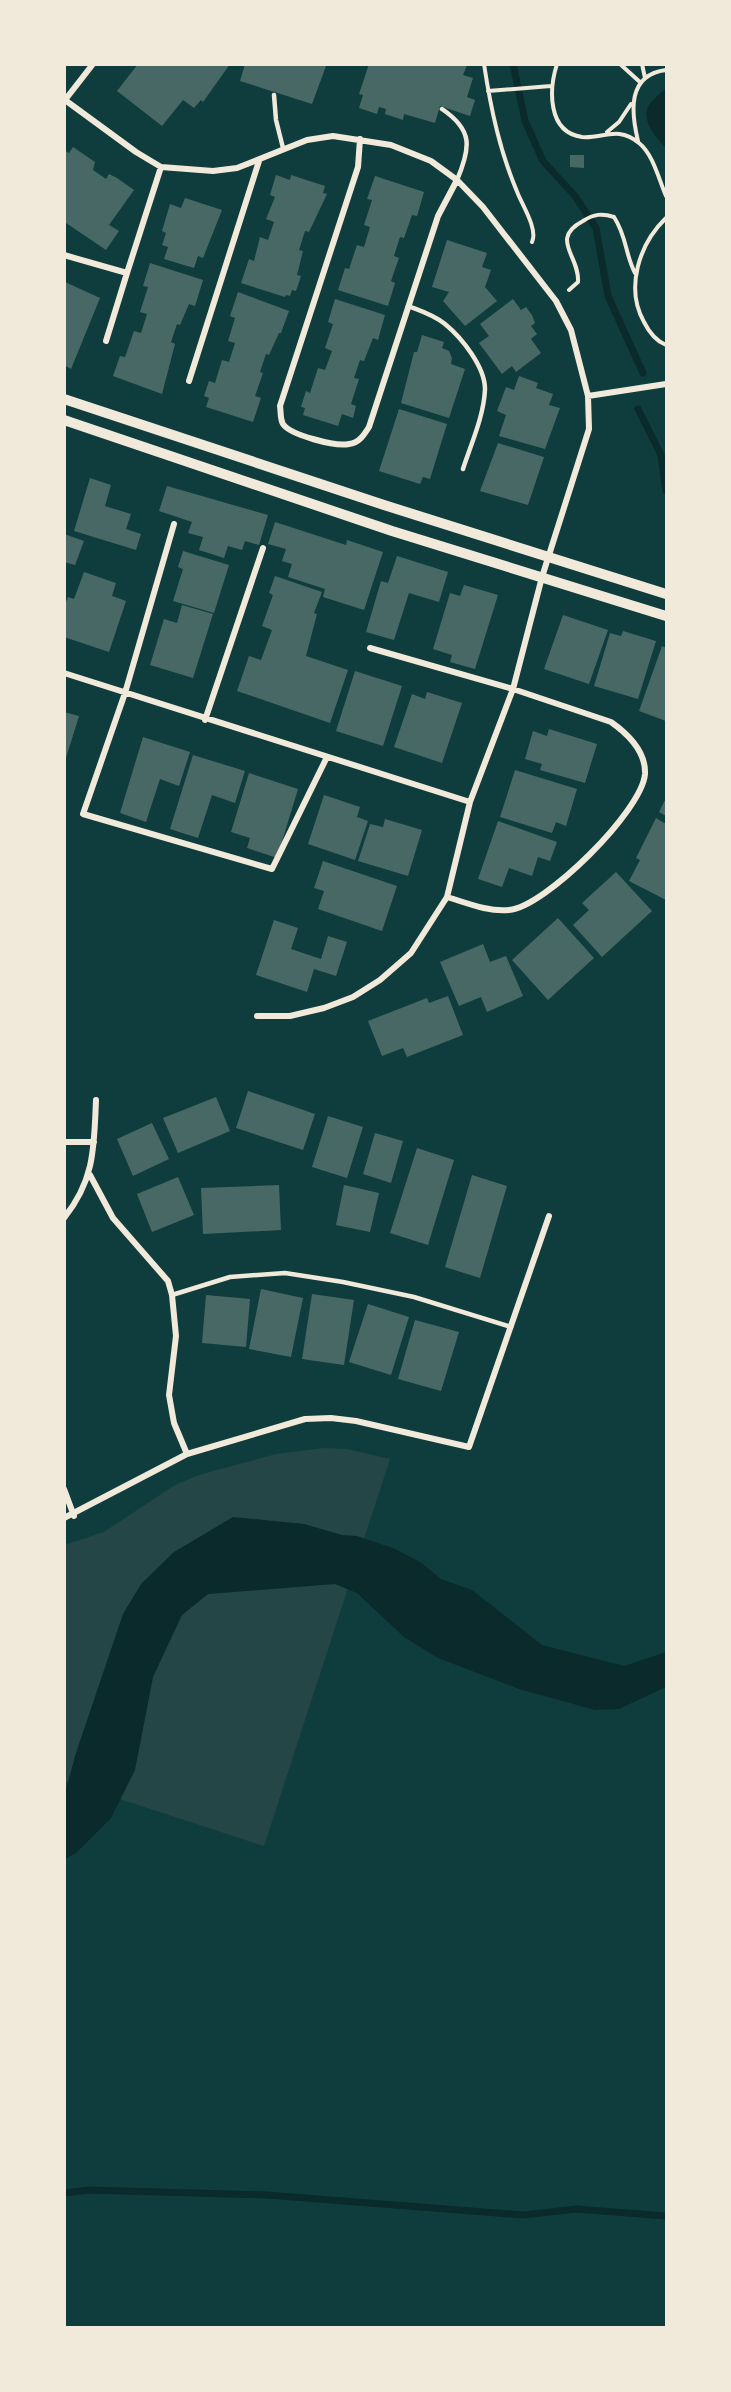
<svg xmlns="http://www.w3.org/2000/svg" width="731" height="2392" font-family="'DM Sans',sans-serif">
  <style>
    .green { fill: #244646 }
    .water { fill: #0a2a2b }
    .lines { fill: none; stroke-linecap: round; stroke-linejoin: round }
    .stream { stroke: #0a2a2b; stroke-width: 7 }
    .building { fill: #486865 }
    .path { stroke: #f1e9da; stroke-width: 4 }
    .service { stroke: #f1e9da; stroke-width: 4.5 }
    .minor { stroke: #f1e9da; stroke-width: 6 }
    .tertiary { stroke: #f1e9da; stroke-width: 10 }
  </style>
  <rect width="100%" height="100%" fill="#0f3d3e"/>
  <!-- green -->
  <path class="green" d="M324,1448L347,1449L390,1459L264,1846L65,1781V1545L104,1532L175,1485L199,1475L276,1454Z"/>
  <!-- water -->
  <path class="water" d="M666,88V148C657,139 640,120 649,105C653,99 661,93 666,88Z
    M233,1517L304,1524L342,1535L357,1536L393,1548L420,1562L441,1579L472,1590L542,1645L624,1666L666,1652V1687L619,1709L595,1710L519,1689L438,1658L404,1637L357,1593L335,1584L208,1594L182,1615L153,1677L135,1770L111,1818L76,1853L65,1859V1793L76,1753L123,1614L141,1584L174,1552Z"/>
  <g class="lines">
    <!-- stream -->
    <path class="stream" d="M513,64L525,121L543,161L575,196L596,228L608,296L643,373
      M638,409L661,455L666,491
      M64,2193L89,2190L267,2195L524,2215L576,2209L666,2216"/>
  </g>
  <!-- building -->
  <path class="building" d="M138,64H230L203,102L201,100L194,108L183,100L162,126L117,91Z
    M245,64H324L326,66L312,104L240,81Z
    M369,64L467,65L463,75L473,78L467,97L475,100L470,116L440,106L435,123L404,114L403,120L385,114L386,109L379,107L377,114L359,108L363,95L359,94Z
    M73,147L95,162L93,170L106,179L109,174L117,178L134,190L109,225L119,231L106,250L66,223L64,225V150L69,153Z
    M570,155H584V168L570,167Z
    M276,175L290,180L291,175L325,186L323,193L327,194L309,232L305,231L299,250L303,251L297,275L301,276L296,291L292,290L290,296L286,295L285,297L241,283L249,259L254,261L260,237L268,240L274,222L266,219L275,197L270,195Z
    M375,176L424,192L417,216L412,215L404,238L400,237L394,256L399,258L391,281L395,283L388,306L338,290L345,268L349,269L357,245L364,247L370,227L364,225L372,200L367,199Z
    M185,198L222,210L203,258L198,256L194,268L164,259L168,247L162,245L166,233L162,231L170,204L181,208Z
    M447,240L487,253L482,267L491,270L485,287L497,301L465,326L443,301L449,292L432,287Z
    M150,263L203,280L195,306L189,304L180,325L177,324L171,342L175,344L162,394L113,376L120,356L125,357L134,331L141,333L147,314L140,312L148,287L143,286Z
    M65,282L100,298L71,369L64,365Z
    M238,292L289,311L281,333H279L269,355L266,354L260,372L263,373L255,396L261,398L253,422L206,407L209,398L204,396L209,381L215,383L222,360L229,362L235,343L228,341L235,318L230,316Z
    M335,299L385,315L378,340L373,338L364,361L360,360L354,378L359,379L351,404L356,406L353,418L342,414L338,426L303,415L305,408L301,407L306,391L310,393L318,368L325,370L332,351L325,348L333,324L328,322Z
    M513,299L521,310L526,307L532,315L535,323L531,326L537,334L531,339L541,353L516,372L512,366L502,374L479,343L489,336L480,324Z
    M422,335L444,342L442,348L449,351L452,358L451,364L465,369L449,418L401,403L414,352H417Z
    M519,376L538,383L536,388L553,394L549,405L560,408L545,449L499,436L506,415L497,411L506,387L514,390Z
    M399,409L447,424L430,479L423,477L420,484L379,471Z
    M498,443L544,457L528,505L480,491Z
    M90,478L111,485L105,506L131,514L126,529L141,534L136,550L74,531Z
    M167,486L268,515L259,545L245,541L242,550L228,546L224,558L199,550L203,537L188,533L192,522L159,511Z
    M275,522L346,545L347,540L383,552L364,610L323,597L325,589L288,577L292,564L282,561L286,549L268,544Z
    M64,534L84,541L75,565L64,562Z
    M183,551L229,565L214,613L173,601L183,569L178,567Z
    M397,556L448,572L439,602L409,593L394,640L366,632L381,581L388,583Z
    M84,572L116,583L112,596L126,601L109,652L64,637V607L68,597L74,599Z
    M275,576L322,592L314,613L317,614L306,656L348,670L330,723L237,691L249,656L261,660L272,630L262,626L273,595L269,593Z
    M464,585L498,595L475,669L450,662L452,655L433,649L450,593L460,596Z
    M182,605L213,614L193,678L150,665L164,619L177,623Z
    M563,615L608,630L589,684L544,669Z
    M623,631L656,641L638,699L594,686L610,633L621,636Z
    M662,646L666,648V721L639,711Z
    M355,671L402,686L383,746L336,731Z
    M427,692L462,703L442,763L394,747L412,694L425,699Z
    M64,712L79,716L65,761H64Z
    M549,729L597,744L585,783L540,770L542,764L525,759L533,731L547,736Z
    M143,737L190,752L179,786L160,779L146,822L120,813Z
    M193,755L245,771L235,803L212,795L198,838L170,829Z
    M515,770L577,789L566,826L556,822L552,833L500,817Z
    M249,773L298,789L277,858L247,848L250,838L231,832Z
    M324,795L360,807L357,817L368,821L355,860L308,844Z
    M666,798V816L659,812Z
    M656,818L666,824V900L629,881L640,860L636,858Z
    M385,819L422,830L408,876L358,861L370,824L383,827Z
    M498,821L557,842L550,861L538,857L532,876L509,868L502,887L478,879Z
    M323,861L397,886L382,931L318,909L324,891L314,888Z
    M616,872L652,911L602,957L573,925L589,910L582,903Z
    M558,918L594,958L548,1000L512,960Z
    M274,920L298,928L291,949L321,959L328,936L347,942L336,976L314,969L307,992L256,975Z
    M483,944L490,962L506,956L523,996L487,1012L481,997L459,1006L440,962Z
    M448,996L463,1035L407,1057L403,1048L382,1056L368,1021L427,998L429,1003Z
    M248,1091L315,1114L303,1150L236,1128Z
    M216,1097L230,1131L178,1153L163,1118Z
    M328,1116L363,1127L347,1178L312,1167Z
    M152,1123L169,1159L133,1176L117,1139Z
    M375,1133L403,1141L391,1183L363,1174Z
    M417,1148L454,1160L428,1245L390,1233Z
    M472,1175L507,1186L480,1278L445,1267Z
    M178,1177L194,1215L152,1232L137,1194Z
    M279,1185L281,1230L203,1234L201,1188Z
    M344,1185L379,1193L370,1232L336,1225Z
    M261,1289L303,1298L291,1357L249,1349Z
    M312,1294L354,1300L344,1365L302,1359Z
    M206,1295L250,1299L246,1347L202,1343Z
    M368,1304L409,1317L391,1375L349,1362Z
    M415,1320L459,1332L441,1391L398,1379Z"/>
  <g class="lines">
    <!-- path -->
    <path class="path" d="M484,64C491,110 500,152 518,194C523,206 538,230 532,242
      M557,64C549,89 547,132 582,137C602,139 618,125 639,143C653,154 659,180 666,196
      M620,64L641,83
      M642,64L645,78
      M488,91L551,86
      M607,132L619,122L631,104
      M638,141C631,112 627,75 666,70
      M666,218C639,244 625,288 644,322C649,332 656,341 666,345
      M569,290L578,282C580,256 549,239 583,221C594,214 602,213 614,217C627,237 625,254 635,273"/>
    <!-- service -->
    <path class="service" d="M274,95L276,120L283,148
      M442,109C473,130 471,147 457,180
      M408,306C421,311 434,315 445,324C462,338 485,367 485,389C484,416 471,444 463,469
      M172,1295L230,1277L285,1273L343,1282L414,1297L511,1327"/>
    <!-- minor -->
    <path class="minor" d="M93,64L65,100L136,152L161,167L213,171L237,168L307,140L333,136L391,145L431,161L457,180L483,207L556,301L571,330L588,396L589,429L542,577L513,689L470,802L447,897L411,953L380,980L353,997L324,1008L290,1016H257
      M360,139L358,167L280,406C281,412 280,419 283,424C290,435 336,447 349,444C359,443 364,435 369,427L438,216L457,180
      M64,255L127,273L161,167
      M106,341L127,273
      M189,381L259,161
      M588,396L666,384
      M174,524L125,693L83,814L272,869L327,757
      M370,648L513,689L611,722C628,734 646,752 645,774C642,811 545,907 509,910C488,912 467,903 447,897
      M64,673L470,802
      M205,720L263,548
      M64,1142H94
      M90,1175L113,1218L168,1281L172,1295L176,1336L169,1395L174,1423L187,1454
      M64,1218C95,1180 94,1146 96,1100
      M64,1489L74,1516
      M64,1518L187,1454L305,1419L331,1418L356,1421L469,1447L549,1216"/>
    <!-- tertiary -->
    <path class="tertiary" d="M64,399L384,505L666,594
      M64,420L392,531L666,616"/>
  </g>
  <!-- border -->
  <rect width="731" height="2392" fill="none" stroke="#f1e9da" stroke-width="132"/>
</svg>
